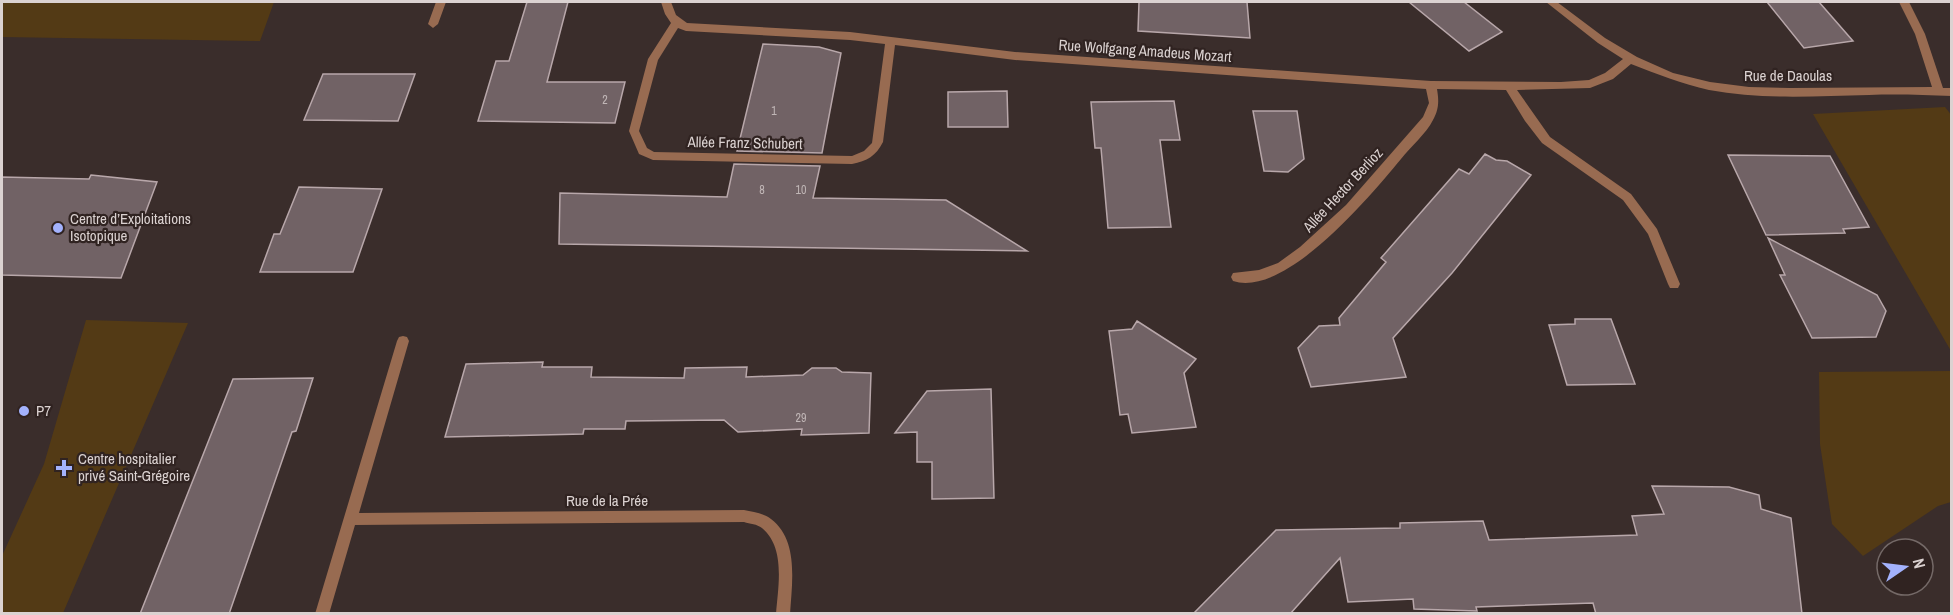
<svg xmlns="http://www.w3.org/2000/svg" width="1953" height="615" font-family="'Archivo Narrow',sans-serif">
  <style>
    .green { fill: #533a15 }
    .building { fill: #716265; stroke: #b8a7aa; stroke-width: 1.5 }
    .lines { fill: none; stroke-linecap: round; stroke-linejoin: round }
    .minor { fill: #986b51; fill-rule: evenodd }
    .poi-dot { fill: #a3b2fd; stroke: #302321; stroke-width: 2 }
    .labels { text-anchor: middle; stroke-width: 4.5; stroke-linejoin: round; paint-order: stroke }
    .number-label { font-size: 12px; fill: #c0b6b6 }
    .street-label { font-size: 15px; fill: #dbd2d1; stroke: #302321 }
    .poi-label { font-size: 15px; fill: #dbd2d1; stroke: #302321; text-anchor: start }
  </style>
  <rect width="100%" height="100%" fill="#3a2d2b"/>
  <!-- green -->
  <path class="green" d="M2,2H274L260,41L2,37Z
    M1945,107L1952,116L1951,351L1813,114Z
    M86,320L188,323L63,613H2V556L44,464Z
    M1951,371V502L1938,506L1863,556L1832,524L1820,444L1819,372Z"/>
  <!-- building -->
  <path class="building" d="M527,2H568L547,82H625L615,123L478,121L496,61H509Z
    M1139,2H1247L1250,38L1138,31Z
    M1409,2H1464L1502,32L1469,51Z
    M1767,2H1819L1853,41L1804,48Z
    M763,44L819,47L841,53L822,153L737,151Z
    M323,74H415L398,121L304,120Z
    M1007,91L1008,127H948V92Z
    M1174,101L1180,140H1160L1171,227L1108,228L1101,148H1095L1091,102Z
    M1253,111H1297L1304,159L1288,172L1264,171Z
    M1485,154L1496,160L1507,161L1531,175L1452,273L1393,338L1406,377L1311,387L1298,348L1319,326L1340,325L1339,318L1386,262L1381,258L1459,169L1469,174Z
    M1728,155L1830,156L1869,227L1843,229L1845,233L1766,235Z
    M734,164L820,166L813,198L946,200L1027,251L559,244L560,193L727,197Z
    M91,175L157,182L121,278L2,275V177L89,179Z
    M299,187L382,189L353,272H260L274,234H280Z
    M1768,238L1877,295L1886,311L1876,337L1812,338L1780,275H1785Z
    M1575,319H1611L1635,384L1567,385L1549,325L1575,324Z
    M1137,321L1196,359L1184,373L1196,427L1132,433L1128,414L1120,415L1109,331L1132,329Z
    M543,362L542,367H592L591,377L684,378L685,368L747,367L746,377L803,375L812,368H836L842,372L871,373L869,433L801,435L802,429L738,432L724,420L626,421L625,429H584L583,434L445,437L466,364Z
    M313,378L296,431L292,432L229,614H140L233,379Z
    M991,389L994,498L932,499V462H917V432L895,433L927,391Z
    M1652,486L1729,487L1759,495L1761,509L1791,518L1802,614H1596L1593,603L1476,607L1477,611L1414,609L1413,599L1348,602L1340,558L1290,614H1193L1276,530L1400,528V523L1483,521L1489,540L1637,535L1632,516L1664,514Z"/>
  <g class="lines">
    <!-- minor -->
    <path class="minor" d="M436,2H446L438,24L433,28L428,24Z
      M661,2H671L676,15L687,23L850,32L1015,52L1431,81L1561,82L1589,80L1605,73L1623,59L1598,43L1546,2H1557L1605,38L1637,57L1673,73L1710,82L1749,87L1790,88L1932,87L1915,34L1899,2H1909L1925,34L1943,88H1952V96C1924,95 1897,94 1869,95C1816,96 1762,100 1709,90C1682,84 1657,74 1631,64L1613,79L1590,88L1517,90L1550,137L1631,194L1657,229L1680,284L1678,288H1670L1668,284L1648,234L1623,200L1542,143L1525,121L1506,90L1437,89C1439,101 1439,109 1433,120C1426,134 1411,146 1401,159C1371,195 1286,298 1233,281L1231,277L1233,273L1259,270L1278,263L1300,247L1346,205L1423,117L1429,103L1426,89L1015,60L895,45L883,142C876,156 867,161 852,164L653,160L639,154L629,131L648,59L671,23L665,14ZM678,28L686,31L850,40L885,44L872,143L864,151L852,156L654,152L647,148L639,131L658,60Z
      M403,336L407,337L409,341L359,513L744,510C753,512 764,513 771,519C799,540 792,583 790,614H776C778,587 786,548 762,528C757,524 750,524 744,522L355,525L329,614H315L397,341L399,337Z"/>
  </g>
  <!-- markers -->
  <g class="poi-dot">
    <circle cx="58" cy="228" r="6"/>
    <circle cx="24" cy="411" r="6"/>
    <path d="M61 459h6v6h6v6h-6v6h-6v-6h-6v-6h6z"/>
  </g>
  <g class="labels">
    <!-- number labels -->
    <g class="number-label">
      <text x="605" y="104">2</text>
      <text x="774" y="115">1</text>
      <text x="762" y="194">8</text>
      <text x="801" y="194">10</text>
      <text x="801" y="422">29</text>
    </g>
    <!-- street labels -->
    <g class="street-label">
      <text transform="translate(1145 51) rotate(4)" y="5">Rue Wolfgang Amadeus Mozart</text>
      <text x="1788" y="81">Rue de Daoulas</text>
      <text transform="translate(745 143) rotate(1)" y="5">Allée Franz Schubert</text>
      <text transform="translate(1343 190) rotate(-47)" y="5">Allée Hector Berlioz</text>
      <text x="607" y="506">Rue de la Prée</text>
    </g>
    <!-- poi labels -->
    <g class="poi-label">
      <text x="70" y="224">Centre d’Exploitations<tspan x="70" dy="17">Isotopique</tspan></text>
      <text x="36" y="416">P7</text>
      <text x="78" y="464">Centre hospitalier<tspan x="78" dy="17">privé Saint-Grégoire</tspan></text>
    </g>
  </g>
  <!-- border -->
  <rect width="1953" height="615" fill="none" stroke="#dbd2d1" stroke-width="6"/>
  <!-- north arrow -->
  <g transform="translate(1905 567) rotate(76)"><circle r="28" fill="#302321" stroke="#746967" stroke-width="1.5"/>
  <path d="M0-4.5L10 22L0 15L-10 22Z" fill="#a3b2fd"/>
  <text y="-9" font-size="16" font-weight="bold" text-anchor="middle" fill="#dbd2d1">N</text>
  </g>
</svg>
